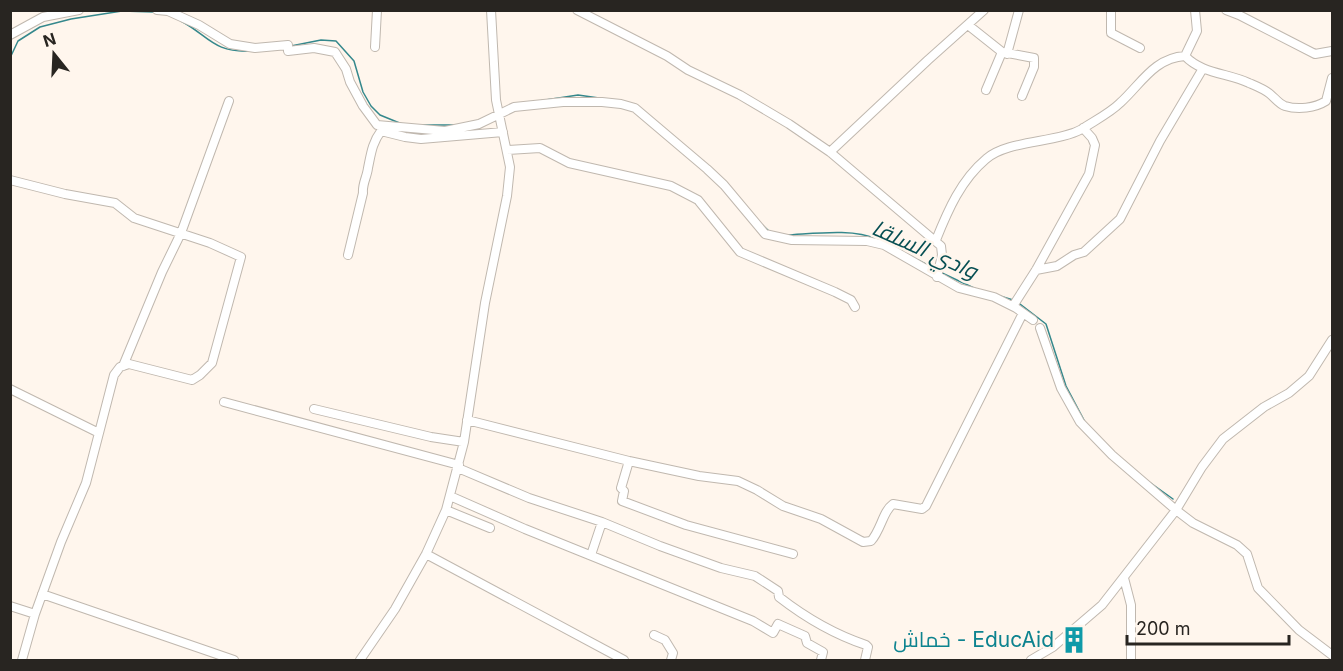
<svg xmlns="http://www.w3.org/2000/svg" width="1343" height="671" font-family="Inter,Cairo,sans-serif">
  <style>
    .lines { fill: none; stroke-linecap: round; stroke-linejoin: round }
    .stream { stroke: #35888c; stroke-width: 1.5 }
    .minor-casing { stroke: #c0b8af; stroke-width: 10 }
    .minor { stroke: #fff; stroke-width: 8 }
    .labels { text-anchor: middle; stroke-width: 5; stroke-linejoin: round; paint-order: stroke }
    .culture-label { font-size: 21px; fill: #0d838f; stroke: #fff6ed; text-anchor: end }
    .water-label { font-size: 22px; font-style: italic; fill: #074f53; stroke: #fff6ed }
  </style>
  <rect width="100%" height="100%" fill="#fff6ed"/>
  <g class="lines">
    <!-- stream -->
    <path class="stream" d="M181,21C209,36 213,53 251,51
      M291,46L321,40L336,41L354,61L363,92L371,106L380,115L402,124
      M10,58L18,41L40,27L71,19L122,11L154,12
      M539,101L578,95L599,98
      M415,125H455
      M760,223L770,232
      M786,235C811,234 854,228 876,239
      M918,260L935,269
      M942,273L976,289
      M1000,296L1013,300
      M1020,304L1046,324L1066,386L1085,422
      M1109,447L1116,454
      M1145,479L1173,499"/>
    <defs>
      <path id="minor" d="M157,10L168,11L199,25L230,44L255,48L288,45
        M577,10L667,56L688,70L740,95L789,124L830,152L941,246L942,255L937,277
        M1111,10V33L1140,48
        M1195,10L1197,31L1185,56C1202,74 1228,73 1249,83C1256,86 1264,89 1270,94C1275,98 1279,104 1285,106C1298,110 1315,108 1326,101L1332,78
        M1226,10L1239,15L1315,54L1332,51
        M968,25L1002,52L1034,58V67L1022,96
        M10,35L43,17L79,10
        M375,47L377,10
        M288,51L314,48L335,52L346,69L350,82L363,106L377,125L445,131L479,124L514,107L563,102H602L621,104L635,108L707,169L724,185L765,234L792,240L867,241L884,245L959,288L994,297L1016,308L1033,320
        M1007,54L1019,10
        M986,90L1002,52
        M507,150L540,148L569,163L671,186L698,200L740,252L835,292L851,300L855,307
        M830,152L928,60L984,10
        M10,180L65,194L115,203L134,218L210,243L241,257L212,363L200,375L192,380L129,364L120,367L114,375L99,433L10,389
        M936,240C948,210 961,180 986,159C1007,140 1057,143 1082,129C1094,121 1110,113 1120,103C1141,84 1154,58 1185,56
        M348,255L363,193C362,184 367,177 368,168C371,154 372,143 381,131L405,137L421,139L503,132
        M1036,270L1057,266L1074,255L1084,252L1120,219L1160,141L1202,70
        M1013,306L1036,270L1089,174L1095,145L1092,138L1083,128
        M1040,328L1061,388L1080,422L1112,455L1176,510L1193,523L1237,545L1247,554L1258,588L1299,630L1332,655
        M123,366L162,272L181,233L229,101
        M224,402L459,465
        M314,409L431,437L464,442
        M467,420L629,461L699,476L738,481L757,490L783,506L821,519L863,542L871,541C881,530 883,511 893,504L922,509L926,506L1023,313
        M629,461L621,488L624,491L622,501L686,525L793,554
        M458,468L529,498L602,522L660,546L721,568L755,576L778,591L779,597C806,618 833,634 866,645L868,647L865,660
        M450,496L525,529L753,621L773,633L778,624L805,636L807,643L823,652L821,660
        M446,510L490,528
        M426,554L624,660
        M591,555L602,522
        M1124,578L1131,605V660
        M42,594L234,660
        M10,606L35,614L22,660
        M35,614L61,542L86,483L99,433
        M654,635L665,640L673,653L671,660
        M360,660L395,609L426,554L446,510L464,442L485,303L507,196L510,167L496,100L491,10
        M1031,660L1053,647L1102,605L1176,510L1202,467L1223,439L1264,407L1289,393L1309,376L1332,340"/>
    </defs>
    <!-- minor casing -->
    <use href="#minor" class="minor-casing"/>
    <!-- minor -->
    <use href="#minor" class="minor"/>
  </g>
  <!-- icons -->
  <defs>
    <symbol id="building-bare" viewBox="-9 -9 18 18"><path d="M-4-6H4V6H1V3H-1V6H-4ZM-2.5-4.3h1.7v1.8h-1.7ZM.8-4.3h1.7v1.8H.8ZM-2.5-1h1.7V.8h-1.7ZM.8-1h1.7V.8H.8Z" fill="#0f9aa8" stroke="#fff6ed" stroke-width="2.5" paint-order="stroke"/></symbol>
  </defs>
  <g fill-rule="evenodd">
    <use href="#building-bare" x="1055" y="621" width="38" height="38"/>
  </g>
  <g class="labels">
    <!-- culture labels -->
    <g class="culture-label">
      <text x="1054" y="647">خماش - EducAid</text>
    </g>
    <!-- water labels -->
    <g class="water-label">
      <text transform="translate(925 249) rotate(24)" y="8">وادي السلقا</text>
    </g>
  </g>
  <!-- border -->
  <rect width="1343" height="671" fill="none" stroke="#282521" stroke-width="24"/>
  <!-- north arrow -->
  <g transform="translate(54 54) rotate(342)" stroke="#fff6ed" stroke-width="4.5" paint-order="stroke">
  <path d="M0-4.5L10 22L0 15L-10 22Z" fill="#282521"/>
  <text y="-9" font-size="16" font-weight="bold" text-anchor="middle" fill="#282521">N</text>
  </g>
  <!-- scale -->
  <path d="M1127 635v9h162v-9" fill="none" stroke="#282521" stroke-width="3"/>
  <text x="1136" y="635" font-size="18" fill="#282521" stroke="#fff6ed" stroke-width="4.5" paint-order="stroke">200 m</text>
</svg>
